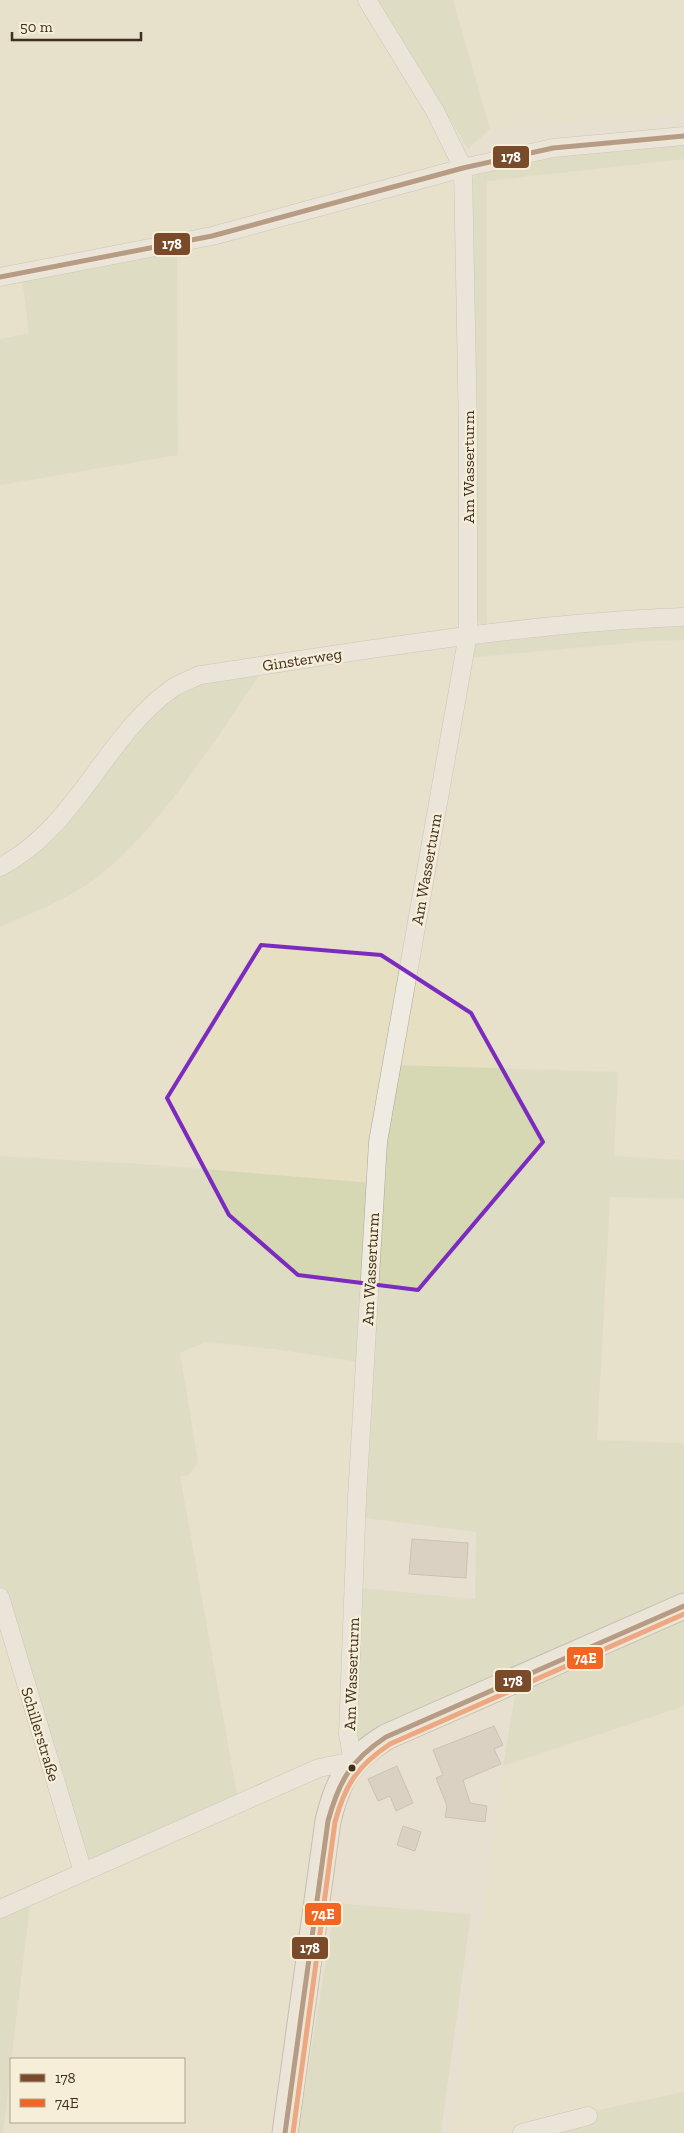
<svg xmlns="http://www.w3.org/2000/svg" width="684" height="2133" font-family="'Zilla Slab',serif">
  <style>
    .farmland { fill: #e6dfc2 }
    .green { fill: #d6d7b3 }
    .building { fill: #cbbfb2; stroke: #a89c90 }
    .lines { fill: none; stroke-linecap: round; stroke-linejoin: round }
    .street-casing { stroke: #ada599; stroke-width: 19 }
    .secondary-casing { stroke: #9c958a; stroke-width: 27 }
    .street { stroke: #efebe3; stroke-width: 18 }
    .secondary { stroke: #efebe3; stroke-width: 25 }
    .bus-1-casing { stroke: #f7eed8; stroke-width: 9 }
    .bus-2-casing { stroke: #f7eed8; stroke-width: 9 }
    .bus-1 { stroke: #7a4b2a; stroke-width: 5 }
    .bus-2 { stroke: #f26522; stroke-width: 5 }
    .marked { fill: none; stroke: #7b2cbf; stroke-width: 4; stroke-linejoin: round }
    .bus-dot { fill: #3d2e20; stroke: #f7eed8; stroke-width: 2 }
    .labels { text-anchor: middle; stroke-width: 4.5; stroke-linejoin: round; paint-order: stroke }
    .street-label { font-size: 16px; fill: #3d2e20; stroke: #f7eed8 }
    .line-badge { stroke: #f7eed8; stroke-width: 2 }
    .badge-label { font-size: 14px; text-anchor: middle; font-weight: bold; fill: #fff }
  </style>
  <rect width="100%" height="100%" fill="#e7e0d1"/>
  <!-- farmland -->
  <path class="farmland" d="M0,0H358L449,152V163L212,236L0,277Z
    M453,0H684V113L490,129Z
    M684,159V612L487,627V181Z
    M437,182H445L457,193L463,612L458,627L448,634L196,672L44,830L0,858V485L178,454L177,249Z
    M22,279L29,333L0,339V283Z
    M684,640V1160L614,1156L618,1072L395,1065L467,658L650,641Z
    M429,647L447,649L455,660L373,1183L156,1165L0,1156V927L58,901L96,878L190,775L263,670Z
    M610,1197L684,1199V1443L597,1440Z
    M205,1342L274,1349L360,1362L344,1751L238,1800L180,1475H188L180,1353Z
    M0,1611L79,1870L0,1905Z
    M684,1706V2092L593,2111L510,2133H452L503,1766Z
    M321,1776L324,1796L276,2133H3L11,2062V2122H184V2059H12L30,1903Z"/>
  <!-- green -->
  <path class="green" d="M377,0H453L490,129L468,149Z
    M684,142V159L487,181V627L480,624L475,615L470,183L474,177L480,172L556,153Z
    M177,249L178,455L0,485V339L29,333L22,279Z
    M684,621V640L650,641L467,658L475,641Z
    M263,670C215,739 164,824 98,877C69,899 33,912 0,927V871L164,700L204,679Z
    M395,1065L618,1072L614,1156L684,1160V1199L610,1197L597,1440L684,1443V1600L354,1745L362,1588L475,1599L476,1532L365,1518L382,1142Z
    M0,1156L156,1165L373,1183L360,1362L274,1349L205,1342L180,1353L198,1463L188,1475L180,1476L238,1800L87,1865L0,1585Z
    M684,1614V1706L503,1766L516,1689Z
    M30,1903L3,2133H0V1917Z
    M335,1903L471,1914L441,2133H298Z
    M684,2092V2133H545L593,2111Z"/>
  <!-- building -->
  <path class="building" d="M412,1539L468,1543L466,1578L409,1574Z
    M494,1726L503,1745L494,1749L501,1764L463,1780L470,1803L487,1806L485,1822L445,1817L447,1806L436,1778L443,1775L433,1750Z
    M397,1766L413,1803L396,1811L390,1796L378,1801L368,1779Z
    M403,1826L421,1832L415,1851L397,1845Z"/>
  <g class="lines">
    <defs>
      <path id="street" d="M0,277L212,236L463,168L553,148L684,136
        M0,867C76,828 104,738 170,690C178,683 190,680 200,675C361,651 521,623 684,617
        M0,1597L83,1872
        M0,1909L319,1768L353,1761L348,1734L357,1498L378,1142L468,634V431L463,168L435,111L367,0
        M522,2133L588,2116"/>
      <path id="secondary" d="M285,2133L328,1821C338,1779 349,1760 386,1737L684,1606"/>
    </defs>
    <!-- street casing -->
    <use href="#street" class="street-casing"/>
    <!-- secondary casing -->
    <use href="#secondary" class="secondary-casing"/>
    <!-- street -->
    <use href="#street" class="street"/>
    <!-- secondary -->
    <use href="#secondary" class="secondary"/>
    <defs>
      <path id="bus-1" d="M0,277L212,236L463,168L553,148L684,136
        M285,2133L328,1821C339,1781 351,1760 386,1737L684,1606"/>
      <path id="bus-2" d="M293,2133L335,1822C345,1785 357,1766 390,1744L684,1614"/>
    </defs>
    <!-- bus-1 casing -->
    <use href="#bus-1" class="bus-1-casing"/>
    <!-- bus-2 casing -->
    <use href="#bus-2" class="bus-2-casing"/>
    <!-- bus-1 -->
    <use href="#bus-1" class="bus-1"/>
    <!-- bus-2 -->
    <use href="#bus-2" class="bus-2"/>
  </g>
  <!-- marked area -->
  <path d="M0 0H684V2133H0ZM261,945L381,955L471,1013L543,1142L418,1290L298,1275L229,1215L167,1098Z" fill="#e7e0d1" fill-opacity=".55" fill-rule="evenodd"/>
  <path class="marked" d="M261,945L381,955L471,1013L543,1142L418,1290L298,1275L229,1215L167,1098Z"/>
  <!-- markers -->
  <circle class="bus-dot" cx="352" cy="1768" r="4.5"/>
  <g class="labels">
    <!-- street labels -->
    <g class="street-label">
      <text transform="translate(468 467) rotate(-90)" y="6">Am Wasserturm</text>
      <text transform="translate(302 659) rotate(-9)" y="6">Ginsterweg</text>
      <text transform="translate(426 869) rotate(-80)" y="6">Am Wasserturm</text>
      <text transform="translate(370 1269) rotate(-87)" y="6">Am Wasserturm</text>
      <text transform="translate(351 1674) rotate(-88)" y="6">Am Wasserturm</text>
      <text transform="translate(41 1734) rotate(73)" y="6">Schillerstraße</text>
    </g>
  </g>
  <g class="line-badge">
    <rect x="492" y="145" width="38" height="24" rx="5" fill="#7a4b2a"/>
    <rect x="153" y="232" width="38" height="24" rx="5" fill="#7a4b2a"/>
    <rect x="566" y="1646" width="38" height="24" rx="5" fill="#f26522"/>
    <rect x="494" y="1669" width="38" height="24" rx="5" fill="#7a4b2a"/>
    <rect x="304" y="1902" width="38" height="24" rx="5" fill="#f26522"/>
    <rect x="291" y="1936" width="38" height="24" rx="5" fill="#7a4b2a"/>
  </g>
  <g class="badge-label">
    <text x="511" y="162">178</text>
    <text x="172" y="249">178</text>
    <text x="585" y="1663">74E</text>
    <text x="513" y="1686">178</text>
    <text x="323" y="1919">74E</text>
    <text x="310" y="1953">178</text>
  </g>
  <!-- legend -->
  <rect x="10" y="2058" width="175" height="65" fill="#f7eed8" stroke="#ada18e"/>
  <rect x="20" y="2074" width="25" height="8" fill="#7a4b2a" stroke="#ada18e"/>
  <text x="55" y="2083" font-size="15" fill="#3d2e20">178</text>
  <rect x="20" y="2099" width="25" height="8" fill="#f26522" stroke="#ada18e"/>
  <text x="55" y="2108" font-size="15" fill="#3d2e20">74E</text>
  <!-- scale -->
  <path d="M12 32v8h129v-8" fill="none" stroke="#3d2e20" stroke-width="2.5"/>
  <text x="20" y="32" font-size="15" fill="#3d2e20" stroke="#f7eed8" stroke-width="4" paint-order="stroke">50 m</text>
</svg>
